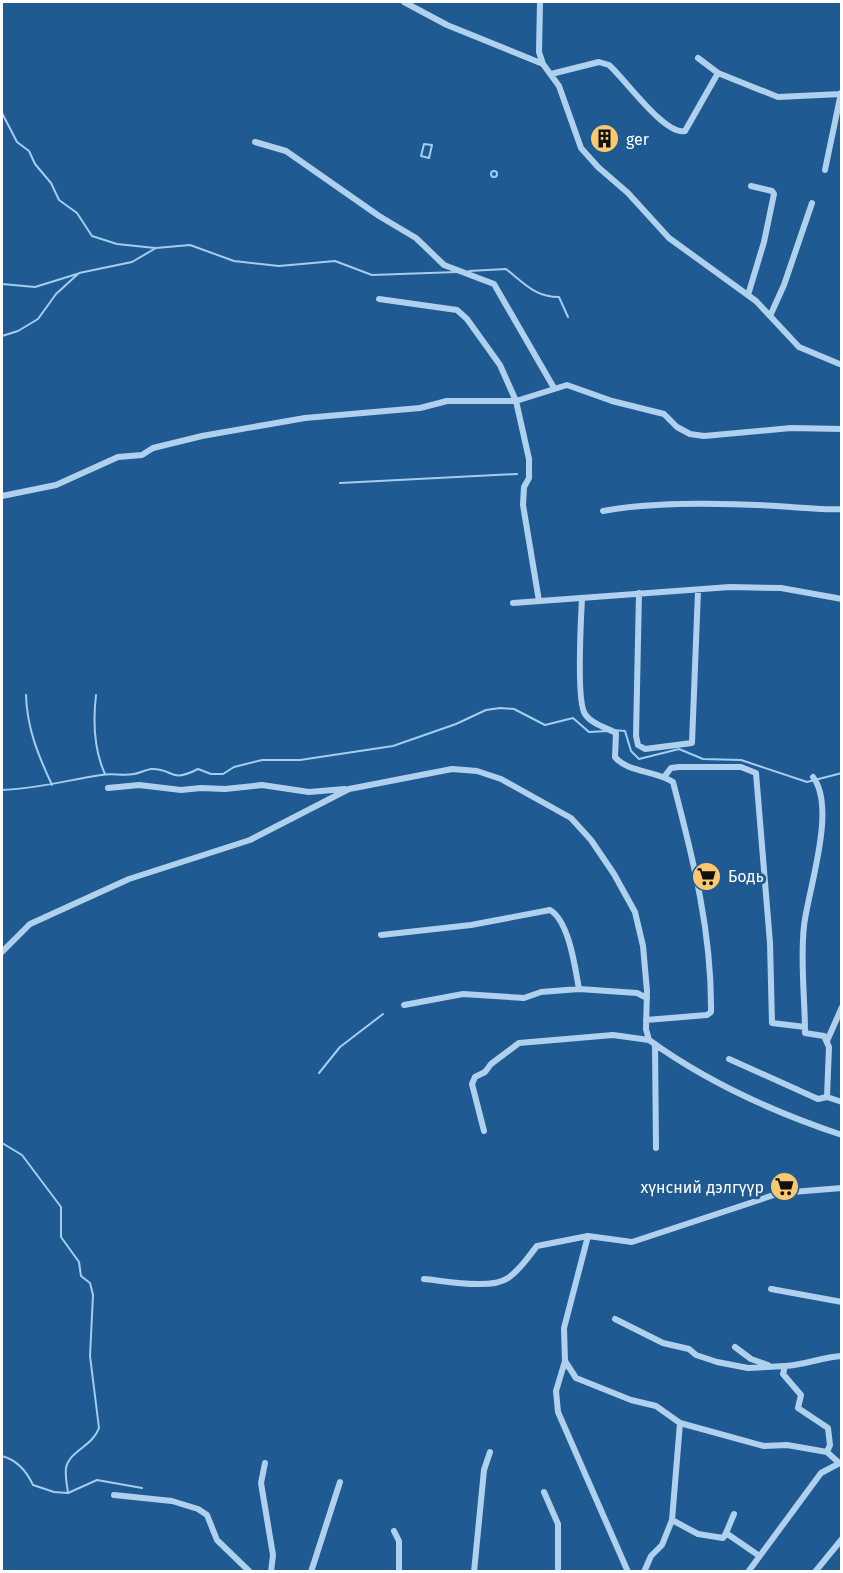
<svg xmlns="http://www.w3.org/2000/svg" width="843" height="1573" font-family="'Fira Sans',sans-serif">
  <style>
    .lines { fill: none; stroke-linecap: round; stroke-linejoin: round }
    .stream { stroke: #a4cdef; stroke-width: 2 }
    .street { stroke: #b0d1ed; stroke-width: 6 }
    .labels { text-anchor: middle; stroke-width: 6; stroke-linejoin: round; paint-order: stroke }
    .poi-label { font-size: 16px; fill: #fff; stroke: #1f5b92; text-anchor: start }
  </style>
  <rect width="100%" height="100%" fill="#1f5b92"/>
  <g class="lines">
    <!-- stream -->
    <path class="stream" d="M2,113L17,142L29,151L35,164L51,183L59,200L77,213L92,236L117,244L155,248
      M424,144L432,145L429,158L421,156Z
      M491 174a3 3 0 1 1 6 0a3 3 0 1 1-6 0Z
      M469,271L506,269C524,283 535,297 559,297L568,317
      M2,284L35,287L77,274
      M2,336L18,331L38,319L56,294L79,273L132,262L156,248L190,245L234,261L279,266L335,261L372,275L457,272
      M340,483L517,474
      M26,695C27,728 38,755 52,785
      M96,695C93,721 94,750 105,774
      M613,730L625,731L631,751L639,759L679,749L703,759L741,760L807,782L842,773
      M2,790C36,789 68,780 101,775C112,773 123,776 134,774C140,773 145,770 151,769C174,768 169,784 198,769L211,774H223L234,767L262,760H300L393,746L456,724L486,710L500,708L514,709L545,725L573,718L589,732L608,731
      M319,1073L340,1047L383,1014
      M2,1143L22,1155L61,1207V1237L79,1262L81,1276L90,1283L93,1295L90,1356L99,1428C93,1446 69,1451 66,1468C65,1476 67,1485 68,1493
      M2,1456C17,1460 26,1470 33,1485L54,1492L68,1493L97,1480L142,1488"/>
    <!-- street -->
    <path class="street" d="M404,2L447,25L543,64L559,86L581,148L598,167L628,193L669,238L756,301L799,347L842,365
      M540,2L539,52L543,64
      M718,73L778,97L841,94
      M551,74L599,62L609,65C625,79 665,136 685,131L718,73L698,58
      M255,142L286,151L379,216L416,238L444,265L494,284L554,388
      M825,170L841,93
      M748,295L764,242L774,194L772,191L751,186
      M379,299L457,310L467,319L500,365L516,401L529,459V478L524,487L523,505L539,601
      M770,316L784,285L812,203
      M2,496L56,485L118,457L142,455L153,448L202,436L305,418L420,408L447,401H516L567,385L612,401L664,414L677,427L690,434L704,436L791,428L842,429
      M603,511C656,501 737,503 791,507C809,508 824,510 842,509
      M639,593L636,736L638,745L645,749L692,743L698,591
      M582,598C581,619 576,701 585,714C591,724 607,728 616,733L615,757C628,773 655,770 673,782C693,858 712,933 711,1012L707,1015L646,1020
      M513,603L730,587L781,588L842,599
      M664,777L671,768L679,767H741L756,773L770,943L772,1023L805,1027
      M813,777C837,808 808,890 804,926C800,961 805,998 805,1033L824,1036L829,1047L827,1097L842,1102
      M108,788L139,785L181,790L201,788L225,789L262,785L309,792L345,789
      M381,935L471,925L550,910C569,921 575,967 579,989L637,993L647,998
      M2,952L30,924L129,879L250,840L349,789L452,769L477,771L501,779L571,818L591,840L614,874L635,912L643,946L647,991L646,1029L649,1040C707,1082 773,1112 842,1135
      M404,1005L463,994L524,998L541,992L579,989
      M827,1041L842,1007
      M655,1044L656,1148
      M729,1059L818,1099L827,1097
      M484,1131L472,1084L475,1077L485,1072L491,1064L519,1043L613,1035L649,1040
      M588,1236L564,1328L565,1361L556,1391L558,1412L628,1572
      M424,1279C446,1281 491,1290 508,1278C520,1270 528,1257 537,1246L588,1236L632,1242L780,1193L842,1188
      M771,1289L842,1302
      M615,1319L663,1343L689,1349L696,1355L717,1362L748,1368L785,1366
      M735,1347L751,1359L768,1365
      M565,1361L576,1378L631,1400L656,1406L680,1423L764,1446L787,1445L827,1452L838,1462
      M827,1452L830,1445L828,1428L798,1408L801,1395L783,1374L785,1366C805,1365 822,1357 842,1356
      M265,1463L261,1483L273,1555L271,1572
      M544,1492L558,1524V1572
      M114,1495L172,1501L198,1509L207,1515L217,1540L250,1572
      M672,1520L698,1534L723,1538L726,1533L758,1555
      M394,1531L399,1541V1572
      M726,1533L734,1514
      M311,1572L340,1482
      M474,1572L484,1470L490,1452
      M644,1572L651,1556L662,1545L672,1520L680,1423
      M748,1572L821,1473L842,1462
      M815,1572L842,1539"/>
  </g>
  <!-- icons -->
  <defs>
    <symbol id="building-disc" viewBox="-11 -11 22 22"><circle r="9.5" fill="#fbc870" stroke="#1f5b92"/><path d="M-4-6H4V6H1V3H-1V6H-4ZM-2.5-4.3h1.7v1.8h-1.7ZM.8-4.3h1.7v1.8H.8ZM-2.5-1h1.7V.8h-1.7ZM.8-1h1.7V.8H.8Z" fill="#111"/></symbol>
    <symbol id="supermarket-disc" viewBox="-11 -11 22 22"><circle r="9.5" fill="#fbc870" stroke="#1f5b92"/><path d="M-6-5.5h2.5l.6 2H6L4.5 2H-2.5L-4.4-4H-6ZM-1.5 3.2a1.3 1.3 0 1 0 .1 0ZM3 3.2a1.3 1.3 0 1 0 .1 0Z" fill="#111"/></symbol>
  </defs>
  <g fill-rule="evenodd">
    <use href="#building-disc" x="588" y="122" width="33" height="33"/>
    <use href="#supermarket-disc" x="690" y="860" width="33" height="33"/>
    <use href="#supermarket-disc" x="768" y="1170" width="33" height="33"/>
  </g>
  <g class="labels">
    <!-- poi labels -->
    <g class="poi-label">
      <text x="626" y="145">ger</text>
      <text x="728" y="882">Бодь</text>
      <text x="764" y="1193" text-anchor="end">хүнсний дэлгүүр</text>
    </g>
  </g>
  <!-- border -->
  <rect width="843" height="1573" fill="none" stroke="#ffffff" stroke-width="6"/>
</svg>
